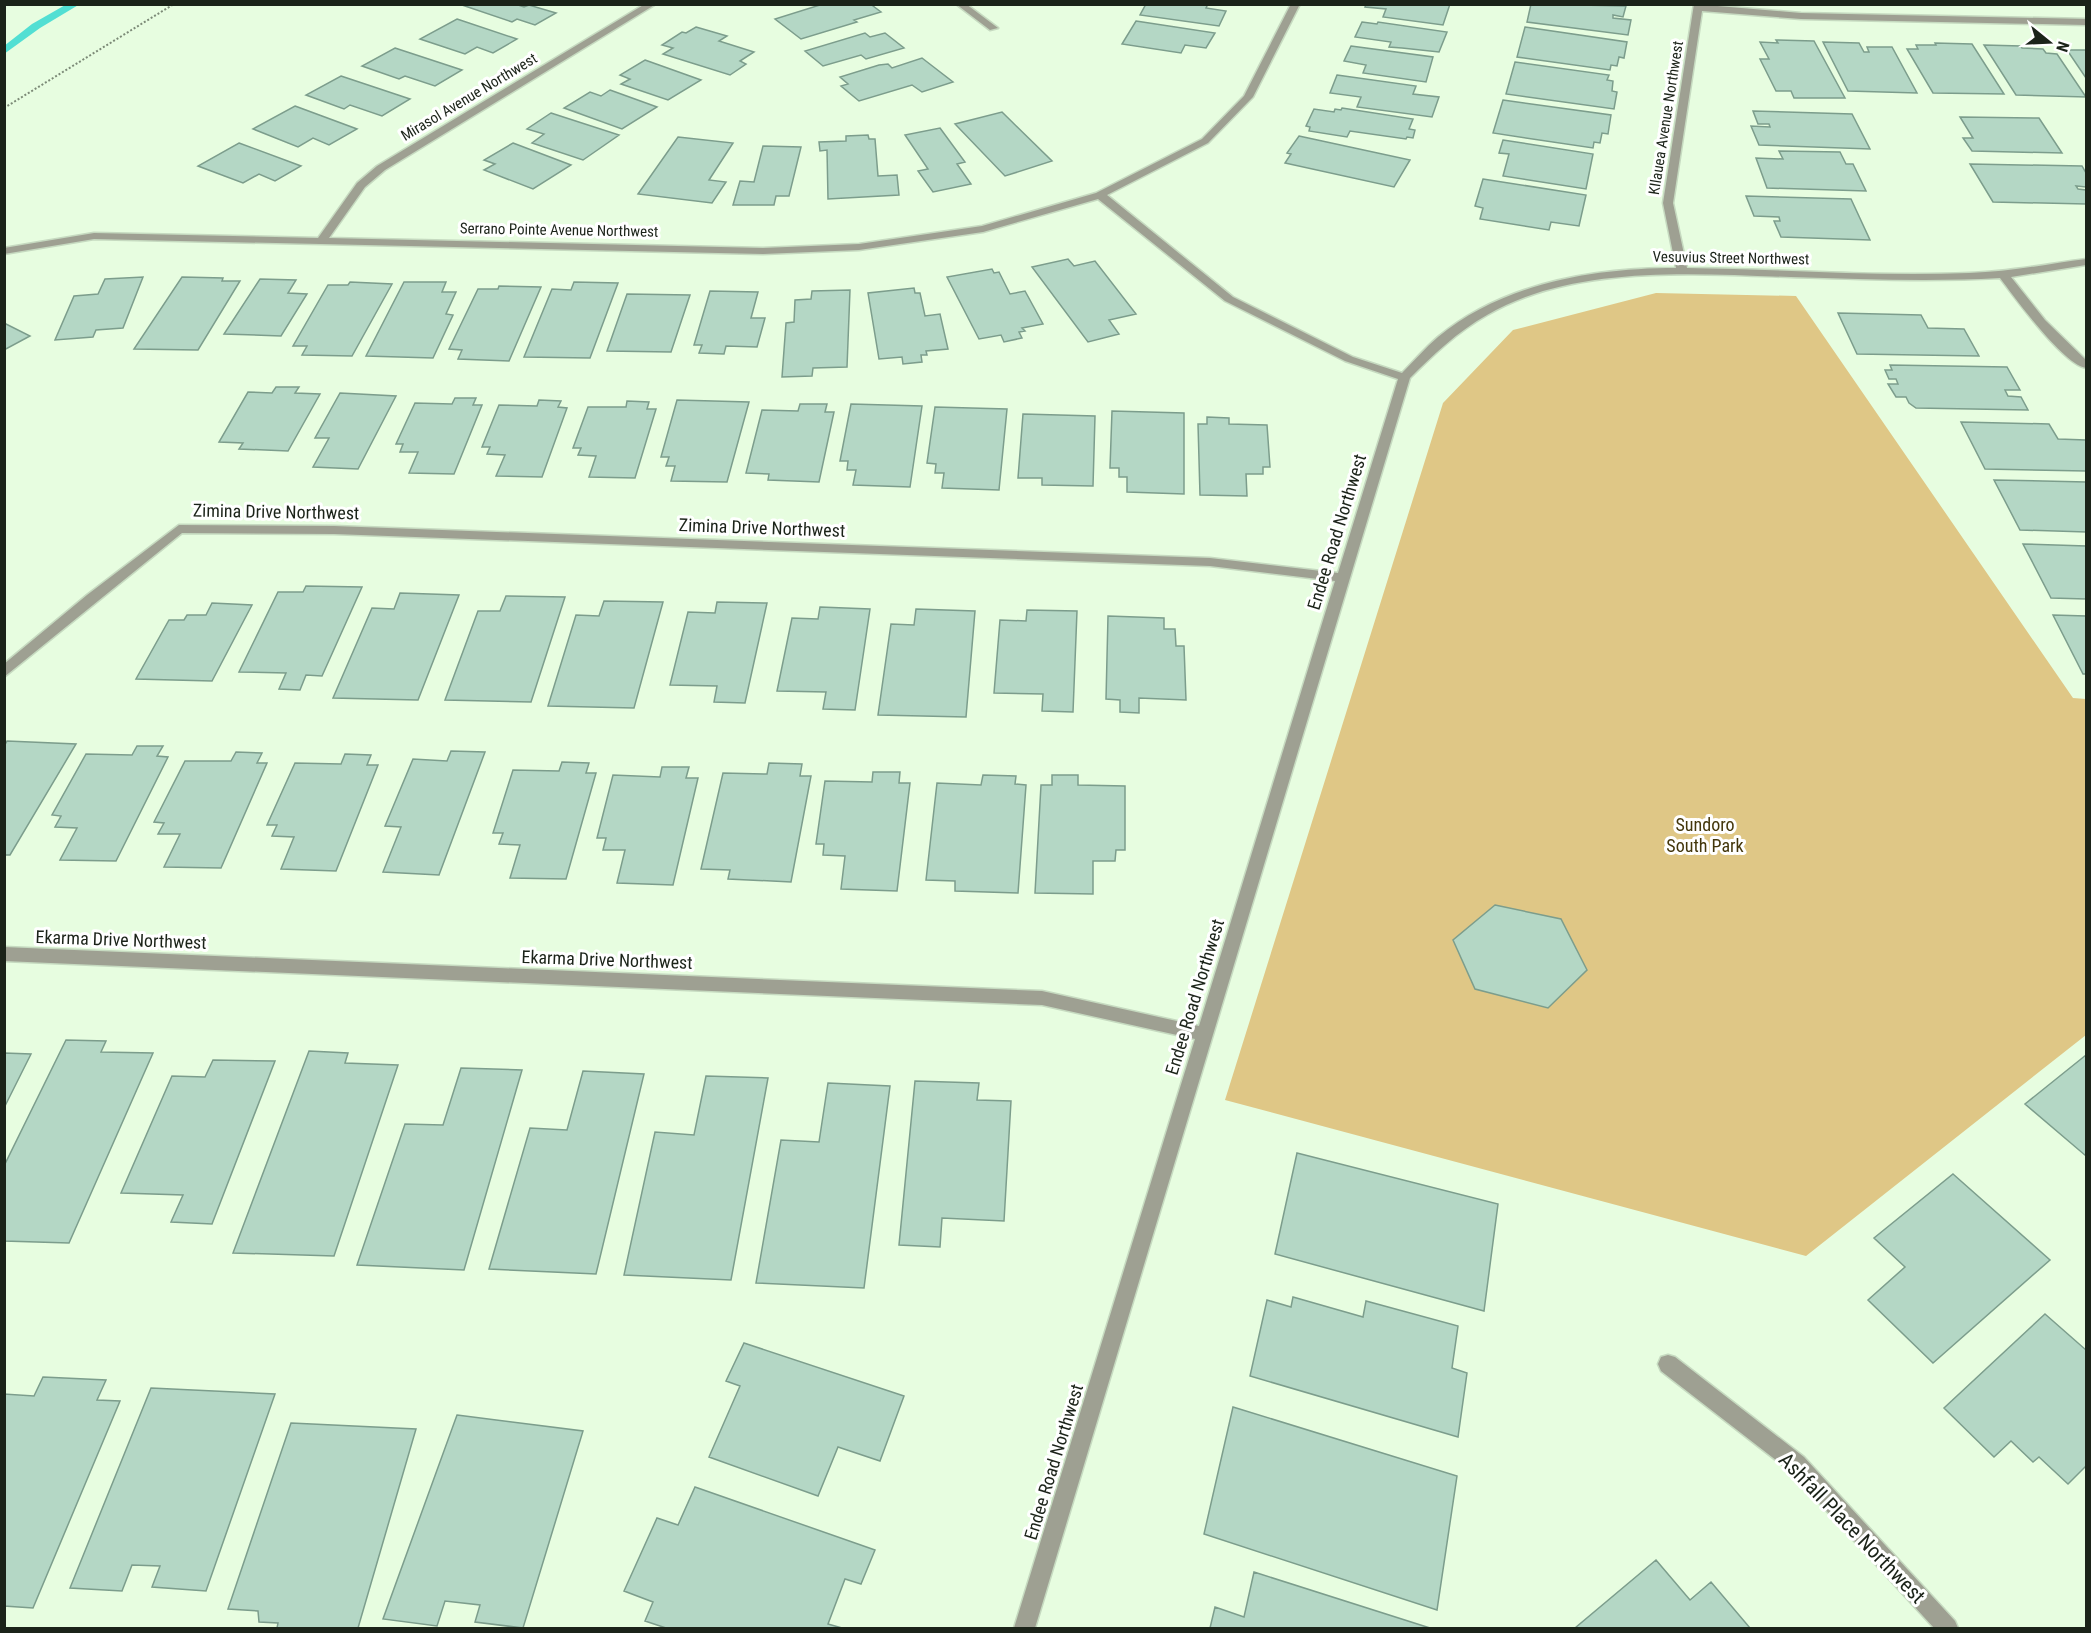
<svg xmlns="http://www.w3.org/2000/svg" width="2091" height="1633" font-family="'Roboto Condensed',sans-serif">
  <style>
    .green { fill: #dfc786 }
    .lines { fill: none; stroke-linecap: round; stroke-linejoin: round }
    .stream { fill: #52dfd3; fill-rule: evenodd }
    .building { fill: #b4d7c5; stroke: #7c9d8c; stroke-width: 1.5 }
    .minor-casing { stroke: #c6dac0; stroke-width: 3 }
    .path { stroke: #7c8a77; stroke-width: 2; stroke-dasharray: 2 2; stroke-linecap: butt }
    .minor { fill: #9ea092; fill-rule: evenodd }
    .labels { text-anchor: middle; stroke-width: 6; stroke-linejoin: round; paint-order: stroke }
    .far-street-label { font-size: 15px; fill: #1b2319; stroke: #fff }
    .street-label { font-size: 18px; fill: #1b2319; stroke: #fff }
    .park-label { font-size: 18px; fill: #43360b; stroke: #fff }
    .near-street-label { font-size: 21px; fill: #1b2319; stroke: #fff }
  </style>
  <rect width="100%" height="100%" fill="#e7fde0"/>
  <!-- green -->
  <path class="green" d="M1656,293L1796,296L2073,698L2086,699V1035L1806,1256L1225,1100L1443,403L1513,330Z"/>
  <g class="lines">
    <!-- stream -->
    <path class="stream" d="M67,4H80L40,28L4,54V46L32,24Z"/>
  </g>
  <!-- building -->
  <path class="building" d="M459,4H515L524,7L529,5L556,13L535,25L517,19L512,22Z
    M823,4H877L873,6L881,12L854,20L857,22L801,39L775,19Z
    M1146,4H1208L1206,8L1226,11L1219,26L1140,15Z
    M1366,4H1450L1443,25L1383,17L1386,9L1365,7Z
    M1531,4L1626,6L1623,17L1613,15V18L1631,20L1628,35L1527,22Z
    M457,19L517,39L493,53L477,47L465,54L420,39Z
    M1136,21L1215,33L1206,48L1185,45L1181,53L1122,44Z
    M1362,22L1377,24L1378,22L1447,32L1439,52L1402,48L1389,47L1391,42L1355,37Z
    M696,27L727,36L719,41L754,52L740,61L746,64L730,75L663,54L673,48L662,45L682,32L686,33Z
    M1525,27L1627,42L1624,58L1619,57L1617,66L1611,65L1610,70L1517,57Z
    M865,33L870,37L885,33L904,48L866,59L861,55L823,66L805,51Z
    M1776,40L1814,41L1845,98H1794L1791,91H1776L1760,59H1769L1760,42L1778,43Z
    M1823,42L1859,43L1864,52H1869L1867,47H1892L1917,93L1848,91Z
    M1935,43L1972,44L2004,94L1933,93L1907,49H1918L1916,45H1936Z
    M1984,45L2021,46L2022,48L2043,49L2046,53L2057,54L2086,97L2016,95Z
    M1351,46L1433,57L1426,82L1363,73L1366,65L1344,61Z
    M395,48L462,70L435,86L405,76L399,79L362,66Z
    M2067,50H2086V78Z
    M922,58L953,82L922,92L912,85L859,101L841,86L848,84L840,77L879,65L888,64L892,68Z
    M645,60L701,80L668,100L621,84L630,79L620,75Z
    M1515,62L1609,75L1607,80L1613,81L1612,91L1617,92L1614,109L1506,94Z
    M1337,75L1416,86L1413,94L1439,97L1432,117L1357,107L1361,97L1330,93Z
    M341,76L410,99L382,116L350,105L344,109L306,95Z
    M610,90L657,107L622,129L564,108L590,92L601,96Z
    M1503,100L1611,115L1608,134L1602,133L1600,143L1594,142L1593,148L1493,133Z
    M295,106L357,129L329,145L313,138L298,147L253,129Z
    M1342,108L1413,119L1409,129L1415,130L1413,138L1407,137L1406,139L1350,131L1347,137L1309,131L1310,127L1306,126L1314,109L1334,112L1335,109L1341,110Z
    M1753,111L1852,114L1870,149L1759,145L1751,126L1770,127L1769,124H1758Z
    M1002,112L1052,161L1005,176L955,124Z
    M551,113L619,135L583,160L532,143L544,134L527,129Z
    M1960,117L2039,118L2062,153L1972,151L1963,138H1973Z
    M940,128L965,162L957,164L971,184L933,192L918,171L928,169L905,135Z
    M868,135L869,139H875L878,176L897,175L899,195L828,199L827,150L820,151L819,142L846,141V136Z
    M1299,136L1410,160L1394,187L1285,163L1291,154L1287,153Z
    M678,137L733,143L709,180L726,182L712,203L638,194Z
    M1503,140L1593,154L1586,189L1503,176L1509,154L1499,153Z
    M239,143L301,166L275,181L259,174L243,183L198,166Z
    M513,143L571,165L533,189L484,170L495,164L484,160Z
    M763,146L801,147L789,196H776L774,205H733L740,181L754,182Z
    M1779,151L1840,152L1846,164H1853L1866,191L1767,188L1756,158L1783,159Z
    M1970,164L2082,166L2086,173V187L2076,186L2078,189L2086,190V204L1993,202Z
    M1483,179L1586,195L1579,226L1551,222L1549,230L1480,219L1483,208L1475,206Z
    M1746,196L1851,199L1870,240L1781,237L1774,221H1780L1779,217L1754,216Z
    M1068,259L1074,266L1095,261L1136,314L1109,320L1119,334L1088,342L1032,267Z
    M992,269L994,273L999,272L1010,294L1025,291L1043,324L1022,328L1025,331L1019,332L1022,338L1004,342L1001,335L979,339L947,277Z
    M143,277L123,328L96,330L93,337L55,340L74,296L98,294L105,279Z
    M182,277L223,278L222,281H240L198,350L134,349Z
    M260,279L296,280L288,293L307,294L281,336L224,334Z
    M350,282L392,284L352,356L302,355L307,346H293L328,285H348Z
    M404,282H446L442,292H456L446,314L453,315L433,358L366,356Z
    M574,282L618,283L590,358L524,357L552,289L571,290Z
    M499,286L541,287L509,361L458,359L462,350L449,349L478,289H498Z
    M914,288L915,293H920L925,316L940,314L948,349L926,351L927,355H921L922,362L903,364L902,357L879,359L868,293Z
    M850,290L847,367L813,368L812,376L782,377L786,323L794,322L795,300L811,299L812,291Z
    M710,291L758,292L751,318H765L757,347L726,346L724,354L699,353L702,345H694Z
    M627,294L690,295L671,352L607,351Z
    M1838,313L1921,315L1928,328L1964,329L1979,356L1857,354Z
    M4,323L30,336L4,350Z
    M1890,365L2007,367L2020,390H2005L2008,396L2021,397L2028,410L1916,408L1909,403L1906,397H1896L1888,384H1898L1896,379H1889L1885,370H1892Z
    M276,387H299L295,393L320,394L288,451L239,449L243,443L219,442L248,392L272,393Z
    M340,393L396,396L358,469L313,467L329,438H315Z
    M455,398H476L473,405H482L454,474L409,473L418,452H400L403,444H396L415,403L452,404Z
    M539,400L561,401L558,407L567,408L542,477L496,476L505,455L487,454L490,447H482L499,405L537,406Z
    M677,400L749,402L727,482L671,481L675,466H666L669,457H661Z
    M627,401L649,402L647,409H656L635,478L589,477L596,456L578,455L581,448H573L588,407H626Z
    M800,404H827L825,412H834L819,482L768,480L769,474L746,473L762,410L798,411Z
    M851,404L922,406L910,487L853,485L856,470H847L848,461H840Z
    M935,407L1007,409L999,490L942,488L944,473H935L936,464L927,463Z
    M1112,411L1184,413V494L1127,492V477H1119V468H1110Z
    M1023,414L1095,416L1093,486L1042,485V478H1018Z
    M1207,417L1229,418V424L1267,425L1270,467H1263V474H1246L1247,496L1200,495L1198,424H1207Z
    M1961,422L2049,424L2058,439L2086,440V471L1985,469Z
    M1994,480L2086,482V532L2020,530Z
    M2023,544L2086,546V599L2051,598Z
    M306,586L362,587L322,676L306,675L300,690L279,689L286,673L239,672L278,592H303Z
    M400,593L459,595L418,700L333,698L372,608L394,609Z
    M506,596L565,597L531,702L445,700L478,611H500Z
    M604,601L663,602L634,708L548,706L576,615L599,616Z
    M717,602L767,603L745,703L714,702L717,686L670,685L688,612L715,613Z
    M212,603L252,605L212,681L136,679L169,620H184L187,615H206Z
    M820,607L870,609L855,710L823,709L826,692L777,691L792,618L818,619Z
    M916,609L975,611L966,717L878,715L891,624L914,625Z
    M1027,610L1077,611L1073,712L1042,711L1043,694L994,693L1000,620L1026,621Z
    M2053,615L2086,616V674H2083Z
    M1108,616L1164,618V629H1175L1176,646H1184L1186,700L1139,698V713L1120,712V700L1106,699Z
    M7,741L76,744L10,855H4V746Z
    M137,746H163L157,756L168,757L116,861L60,860L77,828L55,827L61,816L52,815L86,754L132,755Z
    M451,751L485,752L439,875L383,872L401,827L385,826L413,759L447,761Z
    M236,752L262,753L257,763H267L221,868L164,867L180,834H158L164,823L154,822L185,761H231Z
    M345,754L371,755L367,765H378L336,871L281,869L294,837L272,836L277,825H267L295,763L341,764Z
    M562,762L589,763L586,773H596L566,879L510,878L520,845L499,844L503,833H493L513,770L559,771Z
    M769,763L802,764L800,776H811L791,882L728,879L730,870L701,869L723,773L767,774Z
    M662,767H689L686,778H698L673,885L617,883L625,850H603L606,838H597L613,775L660,777Z
    M873,772H900L899,783H910L897,891L841,889L845,856L823,855L824,844H816L825,781L872,782Z
    M983,775L1016,776L1015,784L1026,785L1018,893L955,891V881L926,880L937,783L981,785Z
    M1052,775H1078V785L1125,786V850H1116L1115,861H1093V894L1035,893L1041,785H1052Z
    M1495,905L1561,919L1587,970L1548,1008L1475,989L1453,940Z
    M66,1040L106,1041L101,1052L153,1053L69,1243L4,1241V1166Z
    M309,1051L348,1053L345,1063L398,1065L334,1256L233,1253Z
    M4,1053L31,1054L4,1108Z
    M2086,1055V1156L2025,1104Z
    M213,1060L275,1061L212,1224L171,1222L183,1195L121,1193L172,1076L205,1077Z
    M461,1068L522,1070L464,1270L357,1265L405,1124L443,1125Z
    M583,1071L644,1074L596,1274L489,1269L530,1128L567,1130Z
    M706,1076L768,1078L731,1280L624,1275L655,1132L694,1135Z
    M915,1081L979,1083L977,1100L1011,1101L1004,1221L942,1218L940,1247L899,1245Z
    M828,1083L890,1086L864,1288L756,1283L781,1140L819,1142Z
    M1297,1153L1498,1204L1484,1311L1275,1254Z
    M1953,1174L2050,1260L1933,1363L1868,1300L1905,1267L1874,1238Z
    M1293,1297L1363,1317L1366,1301L1458,1326L1452,1368L1467,1373L1458,1437L1250,1376L1267,1300L1291,1307Z
    M2045,1314L2086,1350V1466L2068,1484L2039,1457L2033,1462L2011,1441L1994,1457L1944,1408Z
    M744,1343L904,1396L880,1461L838,1447L818,1496L709,1457L740,1386L726,1381Z
    M43,1377L106,1380L97,1400L120,1401L33,1608L4,1606V1394L34,1396Z
    M151,1388L275,1394L206,1591L152,1587L160,1566L132,1565L122,1591L70,1588Z
    M1233,1407L1457,1476L1437,1610L1204,1534Z
    M457,1415L583,1431L523,1628L475,1622L480,1605L445,1601L437,1626L383,1619Z
    M291,1423L416,1429L358,1628H277L278,1623L259,1622L258,1611L228,1609Z
    M695,1487L875,1550L861,1584L845,1579L828,1624L842,1628H666L645,1621L653,1602L624,1591L657,1518L678,1525Z
    M1656,1560L1690,1600L1711,1582L1750,1628H1575Z
    M1254,1572L1430,1628H1210L1215,1607L1244,1617Z"/>
  <g class="lines">
    <defs>
      <path id="minor" d="M645,4H656L385,170L365,187L329,238L763,248L859,244L982,226L1096,193L1202,139L1244,96L1291,4H1300L1253,97L1208,143L1107,195L1233,297L1353,357L1402,373C1414,361 1425,348 1438,337C1503,283 1594,268 1676,268L1663,203L1694,4L1801,13L2086,19V25L1801,19L1702,11L1673,203L1687,268C1781,269 1875,277 1969,273C2009,272 2047,264 2086,259V265L2011,277L2045,320L2086,360V368C2063,364 2015,298 2000,278C1930,282 1861,279 1791,277C1694,274 1574,264 1487,315C1457,332 1434,354 1410,378L1035,1628H1014L1195,1039L1042,1005L4,961V947L1042,991L1199,1026L1335,581L1210,566L334,534L182,533L4,677V664L87,595L179,525L334,526L1210,558L1338,573L1398,379L1345,361L1225,301L1098,199L983,232L859,250L763,254L94,239L4,254V248L94,233L318,238L357,183L377,166Z
        M956,4H966L998,28L990,30Z
        M1668,1355L1675,1357L1804,1457L1955,1621L1958,1628H1934L1790,1471L1661,1371L1658,1364L1661,1357Z"/>
    </defs>
    <!-- minor casing -->
    <use href="#minor" class="minor-casing"/>
    <!-- path -->
    <path class="path" d="M4,108L174,4"/>
    <!-- minor -->
    <use href="#minor" class="minor"/>
  </g>
  <g class="labels">
    <!-- far-street labels -->
    <g class="far-street-label">
      <text transform="translate(469 97) rotate(-31)" y="5">Mirasol Avenue Northwest</text>
      <text transform="translate(1666 118) rotate(-81)" y="5">KIlauea Avenue Northwest</text>
      <text transform="translate(559 230) rotate(1)" y="5">Serrano Pointe Avenue Northwest</text>
      <text transform="translate(1731 258) rotate(1)" y="5">Vesuvius Street Northwest</text>
    </g>
    <!-- street labels -->
    <g class="street-label">
      <text transform="translate(276 512) rotate(1)" y="6">Zimina Drive Northwest</text>
      <text transform="translate(762 528) rotate(2)" y="6">Zimina Drive Northwest</text>
      <text transform="translate(1337 532) rotate(-73)" y="6">Endee Road Northwest</text>
      <text transform="translate(121 940) rotate(2)" y="6">Ekarma Drive Northwest</text>
      <text transform="translate(607 960) rotate(2)" y="6">Ekarma Drive Northwest</text>
      <text transform="translate(1195 997) rotate(-73)" y="6">Endee Road Northwest</text>
      <text transform="translate(1054 1462) rotate(-73)" y="6">Endee Road Northwest</text>
    </g>
    <!-- park labels -->
    <g class="park-label">
      <text x="1705" y="831">Sundoro<tspan x="1705" dy="21">South Park</tspan></text>
    </g>
    <!-- near-street labels -->
    <g class="near-street-label">
      <text transform="translate(1852 1528) rotate(46)" y="7">Ashfall Place Northwest</text>
    </g>
  </g>
  <!-- border -->
  <rect width="2091" height="1633" fill="none" stroke="#1b2319" stroke-width="12"/>
  <!-- north arrow -->
  <g transform="translate(2049 42) rotate(108)" stroke="#ffffff" stroke-width="4.5" paint-order="stroke">
  <path d="M0-4.5L10 22L0 15L-10 22Z" fill="#1b2319"/>
  <text y="-9" font-size="16" font-weight="bold" text-anchor="middle" fill="#1b2319">N</text>
  </g>
</svg>
